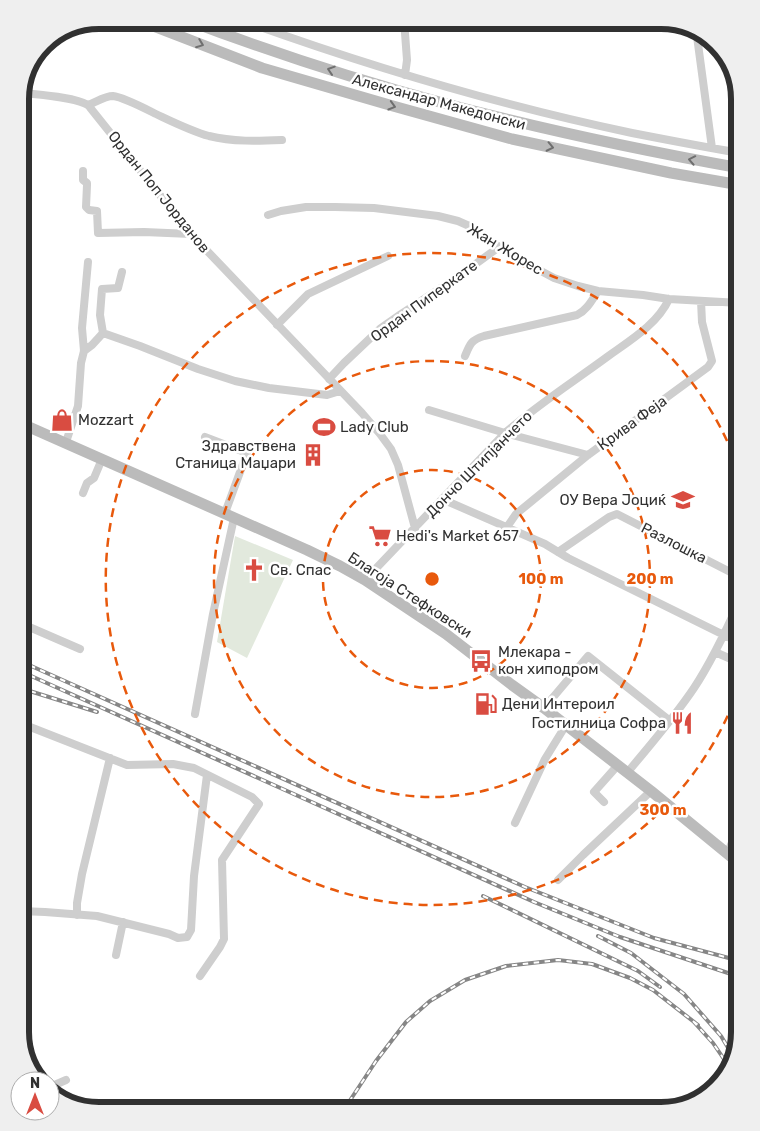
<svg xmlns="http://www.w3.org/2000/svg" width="760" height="1131" font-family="Rubik,sans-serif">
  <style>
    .green { fill: #e2e9dd }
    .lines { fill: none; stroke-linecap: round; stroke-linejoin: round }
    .street { stroke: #cecece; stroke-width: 8 }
    .secondary { stroke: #bbb; stroke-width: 11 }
    .rail-casing { stroke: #868686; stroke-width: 4 }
    .rail { stroke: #fff; stroke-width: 2; stroke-dasharray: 5.5; stroke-linecap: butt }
    .oneway { stroke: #6f6f6f }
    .ring { fill: none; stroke: #e8590c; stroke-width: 2.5; stroke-dasharray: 9 6 }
    .labels { text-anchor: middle; stroke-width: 5; stroke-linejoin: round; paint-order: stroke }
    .street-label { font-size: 15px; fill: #313131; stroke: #fff }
    .poi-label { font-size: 15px; fill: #313131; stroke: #fff; text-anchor: start }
    .rim { fill: none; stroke: #313131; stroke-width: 6 }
    .centre { fill: #e8590c; stroke: #fff; stroke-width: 2.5 }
    .ring-label { font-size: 15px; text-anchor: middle; font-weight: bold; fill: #e8590c; stroke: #fff; stroke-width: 5; stroke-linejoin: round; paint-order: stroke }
  </style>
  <rect width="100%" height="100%" fill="#fff"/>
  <!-- green -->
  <path class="green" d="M235,536L293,560L247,658L217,642Z"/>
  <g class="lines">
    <!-- street -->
    <path class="street" d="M241,20C368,66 499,105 632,133C668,140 704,147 740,153
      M404,20L407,60L405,75
      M696,29L712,148
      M282,34L284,20
      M23,93C40,95 74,97 88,105L191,234L362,413L380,434L391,449L398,465L415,528
      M88,105C96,102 105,96 113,96C123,97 146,109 156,114C173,122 191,131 209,136C233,142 258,141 282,140
      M83,171V180L87,183V185L86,207L89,210L97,211L98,233L144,232L191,234
      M268,215L281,211L306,207H335L374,208L438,216L458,221L476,229L499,247L541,271L554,278L578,286L598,291L643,295L669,299L740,303
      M20,293L24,274L27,247
      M277,325L308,294L388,256
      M103,333L140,346L198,369L235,381L269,388L327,395L340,391
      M84,351L92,345L103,333L100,315L102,289L118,288L122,272
      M465,356C470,344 471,340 484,336L577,315C587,310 592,300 598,291
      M329,379L344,363L381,328L401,314L459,276L499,247
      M429,410L505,433L588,455
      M732,433L740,437
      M205,437L247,453L225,513
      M66,442L78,406L81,363L84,351L82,328L88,262
      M83,493L87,483L94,478L102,459
      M442,499L545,544L568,558L740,643
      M507,527L516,514L588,455L708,367L712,361L702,322L701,301
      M558,552L609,517L617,514L740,577
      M365,580L505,433C537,405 573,382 607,357C629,341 657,325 669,299
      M20,623L80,649
      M715,652L740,663
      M544,708L588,656L670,721
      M195,714L213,614L234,518
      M20,723L127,765L173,764L194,768L252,797L259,804L222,860L224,939L220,947L200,976
      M627,773C650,745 674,718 694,688C712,661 726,631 740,600
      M604,802L594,792L618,765
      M515,823L545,759L566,725
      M727,854L740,824
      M558,880L583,855L651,791
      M20,911L45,912L97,916L169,934L178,938L187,937L191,930L194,876L207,775
      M77,915V903L82,874L110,758
      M116,955L123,922
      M50,1087L66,1080"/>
    <!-- secondary -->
    <path class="secondary" d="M138,20L262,68L393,106L512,139L671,173L740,185
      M187,20C271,52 357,80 443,103C541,129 640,150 740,168
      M20,100L34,63
      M20,423L307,550L340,566L365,580L446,634L512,685L544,708L651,791L740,864"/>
    <defs>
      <path id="rail" d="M20,661L525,887L654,938L740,961
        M20,671L534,902L620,937L740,977
        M20,688L97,712
        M483,896L638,971L660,987
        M598,936L631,953L684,994L721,1036L733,1056
        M693,1021L713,1043L730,1068
        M343,1111L376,1061L406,1022L430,1001L465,980L506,966L558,960L592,964L630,978L653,990L698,1025"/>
    </defs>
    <!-- rail casing -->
    <use href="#rail" class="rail-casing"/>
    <!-- rail -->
    <use href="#rail" class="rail"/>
  </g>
  <!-- one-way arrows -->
  <defs><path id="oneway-chevron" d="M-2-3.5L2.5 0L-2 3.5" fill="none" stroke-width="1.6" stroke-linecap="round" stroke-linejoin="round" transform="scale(1.25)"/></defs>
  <g class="oneway">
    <use href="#oneway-chevron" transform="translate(200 44) rotate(21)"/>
    <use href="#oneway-chevron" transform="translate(331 70) rotate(-162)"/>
    <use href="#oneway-chevron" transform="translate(392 106) rotate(16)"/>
    <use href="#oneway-chevron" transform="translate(550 147) rotate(12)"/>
    <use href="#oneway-chevron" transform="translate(692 160) rotate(-169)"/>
  </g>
  <!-- distance rings -->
  <g class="ring">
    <circle cx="432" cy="579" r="109"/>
    <circle cx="432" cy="579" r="218"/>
    <path d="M739 688A326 326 0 1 1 739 470"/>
  </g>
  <!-- icons -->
  <defs>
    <symbol id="shop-bare" viewBox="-9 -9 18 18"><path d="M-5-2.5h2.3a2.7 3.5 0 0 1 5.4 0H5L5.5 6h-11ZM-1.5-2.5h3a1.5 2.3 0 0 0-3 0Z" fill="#d94c41" stroke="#fff" stroke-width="2.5" paint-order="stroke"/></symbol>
    <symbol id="stadium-bare" viewBox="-9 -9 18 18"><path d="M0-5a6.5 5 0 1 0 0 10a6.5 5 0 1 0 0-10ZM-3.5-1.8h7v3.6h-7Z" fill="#d94c41" stroke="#fff" stroke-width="2.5" paint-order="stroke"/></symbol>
    <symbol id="building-bare" viewBox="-9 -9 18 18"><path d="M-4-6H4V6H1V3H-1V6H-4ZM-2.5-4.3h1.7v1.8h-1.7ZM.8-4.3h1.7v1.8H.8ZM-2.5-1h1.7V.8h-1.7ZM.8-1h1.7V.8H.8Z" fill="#d94c41" stroke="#fff" stroke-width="2.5" paint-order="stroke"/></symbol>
    <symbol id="school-bare" viewBox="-9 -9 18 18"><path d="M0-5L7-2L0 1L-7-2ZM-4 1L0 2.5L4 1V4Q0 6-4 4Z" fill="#d94c41" stroke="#fff" stroke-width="2.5" paint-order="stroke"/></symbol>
    <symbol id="supermarket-bare" viewBox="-9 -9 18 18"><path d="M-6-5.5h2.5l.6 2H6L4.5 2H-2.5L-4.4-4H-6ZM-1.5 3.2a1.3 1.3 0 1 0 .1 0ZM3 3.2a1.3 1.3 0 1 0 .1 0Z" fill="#d94c41" stroke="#fff" stroke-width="2.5" paint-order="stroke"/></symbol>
    <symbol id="church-bare" viewBox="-9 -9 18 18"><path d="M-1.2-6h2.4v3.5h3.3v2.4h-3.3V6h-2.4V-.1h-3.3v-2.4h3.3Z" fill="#d94c41" stroke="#fff" stroke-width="2.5" paint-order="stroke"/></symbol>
    <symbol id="bus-bare" viewBox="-9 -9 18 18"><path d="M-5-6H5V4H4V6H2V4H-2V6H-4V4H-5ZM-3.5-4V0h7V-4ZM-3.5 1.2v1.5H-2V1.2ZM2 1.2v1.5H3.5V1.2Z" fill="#d94c41" stroke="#fff" stroke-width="2.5" paint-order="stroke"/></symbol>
    <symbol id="fuel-bare" viewBox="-9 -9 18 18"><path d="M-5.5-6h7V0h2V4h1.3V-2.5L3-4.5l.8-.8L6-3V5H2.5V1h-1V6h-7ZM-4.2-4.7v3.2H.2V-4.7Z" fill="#d94c41" stroke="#fff" stroke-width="2.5" paint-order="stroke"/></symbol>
    <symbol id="restaurant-bare" viewBox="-9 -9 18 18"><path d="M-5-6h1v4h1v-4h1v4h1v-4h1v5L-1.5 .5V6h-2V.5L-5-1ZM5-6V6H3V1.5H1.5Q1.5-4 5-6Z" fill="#d94c41" stroke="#fff" stroke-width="2.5" paint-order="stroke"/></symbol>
  </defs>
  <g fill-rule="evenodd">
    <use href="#shop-bare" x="46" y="404" width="32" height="32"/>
    <use href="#stadium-bare" x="308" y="411" width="32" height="32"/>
    <use href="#building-bare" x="297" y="439" width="32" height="32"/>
    <use href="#school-bare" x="667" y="484" width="32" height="32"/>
    <use href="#supermarket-bare" x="364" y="520" width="32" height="32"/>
    <use href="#church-bare" x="238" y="554" width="32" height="32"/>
    <use href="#bus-bare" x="465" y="645" width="32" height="32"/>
    <use href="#fuel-bare" x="470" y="688" width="32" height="32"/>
    <use href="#restaurant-bare" x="666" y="707" width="32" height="32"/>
  </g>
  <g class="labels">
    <!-- street labels -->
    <g class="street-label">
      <text transform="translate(439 102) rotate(15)" y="5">Александар Македонски</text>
      <text transform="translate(159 192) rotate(51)" y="5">Ордан Поп Јорданов</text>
      <text transform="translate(505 249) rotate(31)" y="5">Жан Жорес</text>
      <text transform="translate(424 301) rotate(-36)" y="5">Ордан Пиперкате</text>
      <text transform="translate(632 423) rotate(-36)" y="5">Крива Феја</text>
      <text transform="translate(479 464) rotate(-45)" y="5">Дончо Штипјанчето</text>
      <text transform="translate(674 543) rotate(27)" y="5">Разлошка</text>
      <text transform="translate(410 595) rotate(33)" y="5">Благоја Стефковски</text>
    </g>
    <!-- poi labels -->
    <g class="poi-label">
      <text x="78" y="425">Mozzart</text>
      <text x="340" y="432">Lady Club</text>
      <text x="296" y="451" text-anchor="end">Здравствена<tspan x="296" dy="17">Станица Маџари</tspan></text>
      <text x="666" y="505" text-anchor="end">ОУ Вера Јоциќ</text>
      <text x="396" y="541">Hedi's Market 657</text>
      <text x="270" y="575">Св. Спас</text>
      <text x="498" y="657">Млекара -<tspan x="498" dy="17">кон хиподром</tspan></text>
      <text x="502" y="709">Дени Интероил</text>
      <text x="666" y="728" text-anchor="end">Гостилница Софра</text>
    </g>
  </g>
  <!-- crop -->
  <path d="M0 0H760V1131H0ZM99 29H661A70 70 0 0 1 731 99V1032A70 70 0 0 1 661 1102H99A70 70 0 0 1 29 1032V99A70 70 0 0 1 99 29Z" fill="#efefef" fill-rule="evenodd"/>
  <path class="rim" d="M99 29H661A70 70 0 0 1 731 99V1032A70 70 0 0 1 661 1102H99A70 70 0 0 1 29 1032V99A70 70 0 0 1 99 29Z"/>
  <circle cx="432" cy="579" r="8" class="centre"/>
  <g class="ring-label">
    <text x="541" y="584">100 m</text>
    <text x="650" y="584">200 m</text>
    <text x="663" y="815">300 m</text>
  </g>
  <!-- north arrow -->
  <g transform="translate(35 1096)"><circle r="24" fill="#ffffff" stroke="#adadad"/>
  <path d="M0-4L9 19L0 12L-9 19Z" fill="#d94c41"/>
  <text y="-8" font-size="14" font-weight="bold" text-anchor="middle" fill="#313131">N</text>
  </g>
</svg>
